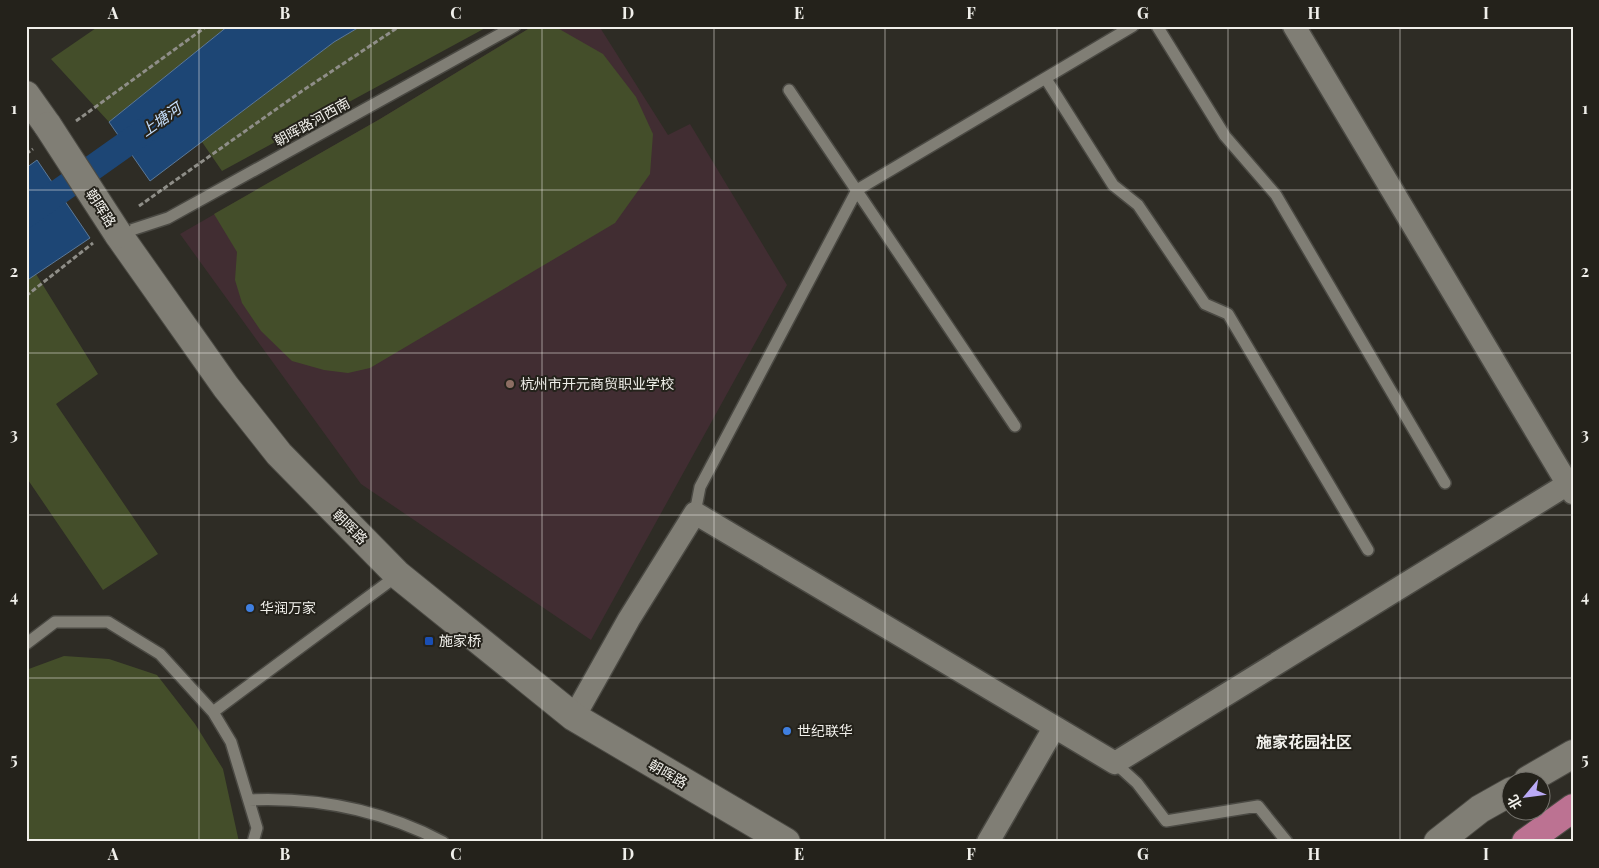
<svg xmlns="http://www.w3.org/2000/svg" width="1599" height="868" font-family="'Playfair Display','Noto Sans SC',serif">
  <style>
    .education { fill: #412d32 }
    .green { fill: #444e2a }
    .water { fill: #1d4675; stroke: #5c7998 }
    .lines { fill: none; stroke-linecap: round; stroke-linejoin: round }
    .canal { stroke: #1d4675; stroke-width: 26 }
    .service-casing { stroke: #4a4943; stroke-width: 14 }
    .minor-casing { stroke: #4a4943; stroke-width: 25 }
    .tertiary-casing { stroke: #4a4943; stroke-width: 30 }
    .trunk-casing { stroke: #4a4943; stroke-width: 30 }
    .path { stroke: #8f8e88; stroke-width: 3; stroke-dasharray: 5 2.5; stroke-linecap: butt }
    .service { stroke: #807e75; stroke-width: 11 }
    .minor { stroke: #807e75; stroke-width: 22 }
    .tertiary { stroke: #807e75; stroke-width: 28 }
    .trunk { stroke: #bc7292; stroke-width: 28 }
    .tertiary-bridge-casing { stroke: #4a4943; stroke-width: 30; stroke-linecap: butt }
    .tertiary-bridge { stroke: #807e75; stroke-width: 28 }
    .grid { fill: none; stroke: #f0efea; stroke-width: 1; stroke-opacity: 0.55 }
    .education-dot { fill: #8d6e63; stroke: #24221b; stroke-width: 2 }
    .shop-dot { fill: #3f7fe0; stroke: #24221b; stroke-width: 2 }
    .transit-dot { fill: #1a4fb4; stroke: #24221b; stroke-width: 2 }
    .labels { text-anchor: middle; stroke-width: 4; stroke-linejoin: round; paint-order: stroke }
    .street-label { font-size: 14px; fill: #f0efea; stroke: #24221b }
    .poi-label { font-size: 14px; fill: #f0efea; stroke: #24221b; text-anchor: start }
    .water-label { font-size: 15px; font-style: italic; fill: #c7e0fd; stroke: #24221b }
    .quarter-label { font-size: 16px; font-weight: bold; fill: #f0efea; stroke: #24221b }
    .neatline { fill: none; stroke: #f0efea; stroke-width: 2 }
    .grid-label { font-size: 16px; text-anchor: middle; font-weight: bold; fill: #f0efea }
  </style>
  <rect width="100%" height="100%" fill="#2e2c25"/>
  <!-- education -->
  <path class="education" d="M533,26H599L668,135L690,124L787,285L591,640L361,484L180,234L380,119Z"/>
  <!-- green -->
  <path class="green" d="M99,26H228L109,122L51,59Z
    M361,26H489L222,171L202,142L334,42Z
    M533,26H554L603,54L636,97L653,134L650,174L615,223L370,368L348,373L324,370L292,361L261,331L242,303L235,280L237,252L214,214L380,119Z
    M36,274L98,374L56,404L158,554L103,590L26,477V281Z
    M64,656L109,659L157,675L195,724L223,769L239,842H26V670Z"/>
  <!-- water -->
  <path class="water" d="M228,26H361L334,42L150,181L109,122Z
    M37,160L90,238L26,281V168Z"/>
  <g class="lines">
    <!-- canal -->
    <path class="canal" d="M26,215L153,125"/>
    <defs>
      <path id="service" d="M1157,26L1225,136L1276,195L1445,483
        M1046,79L1113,185L1138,205L1205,304L1228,314L1368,550
        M789,90L1015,426
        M119,234L168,218L515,26
        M695,513L700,487L857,190L1133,26
        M26,644L55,622H108L160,654L213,712L231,742L257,828L253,842
        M213,712L398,575
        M1115,763L1137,783L1166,821L1258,806L1287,842
        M249,800C318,797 382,810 443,842"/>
      <path id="minor" d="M1294,26L1573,493
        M574,717L629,619L695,513L1115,763L1568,484
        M988,842L1054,728"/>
      <path id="tertiary" d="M26,95L48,126
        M118,234L226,387L279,454L398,575L574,717L786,842
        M1528,780L1573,754
        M1438,842L1480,809L1512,791"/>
      <path id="trunk" d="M1526,842L1573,808"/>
    </defs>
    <!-- service casing -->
    <use href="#service" class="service-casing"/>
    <!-- minor casing -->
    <use href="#minor" class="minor-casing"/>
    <!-- tertiary casing -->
    <use href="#tertiary" class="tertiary-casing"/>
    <!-- trunk casing -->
    <use href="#trunk" class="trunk-casing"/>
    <!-- path -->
    <path class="path" d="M76,121L207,26
      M26,154L33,149
      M139,206L302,91L400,26
      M26,296L93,243"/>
    <!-- service -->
    <use href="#service" class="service"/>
    <!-- minor -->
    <use href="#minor" class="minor"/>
    <!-- tertiary -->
    <use href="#tertiary" class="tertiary"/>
    <!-- trunk -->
    <use href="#trunk" class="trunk"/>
    <defs>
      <path id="tertiary-bridge" d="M48,126L118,234"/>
    </defs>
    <!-- tertiary-bridge casing -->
    <use href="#tertiary-bridge" class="tertiary-bridge-casing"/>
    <!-- tertiary-bridge -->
    <use href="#tertiary-bridge" class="tertiary-bridge"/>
  </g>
  <!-- grid -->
  <path class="grid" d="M199,26V842M371,26V842M542,26V842M714,26V842M885,26V842M1057,26V842M1228,26V842M1400,26V842M26,190H1573M26,353H1573M26,515H1573M26,678H1573"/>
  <!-- markers -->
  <circle class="education-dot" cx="510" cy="384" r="5"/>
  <g class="shop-dot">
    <circle cx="250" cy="608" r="5"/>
    <circle cx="787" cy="731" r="5"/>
  </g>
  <rect class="transit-dot" x="424" y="636" width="10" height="10" rx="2.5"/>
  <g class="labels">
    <!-- street labels -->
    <g class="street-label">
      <text transform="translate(312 122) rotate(-29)" y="5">朝晖路河西南</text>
      <text transform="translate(101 208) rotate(57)" y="5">朝晖路</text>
      <text transform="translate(350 527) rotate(45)" y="5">朝晖路</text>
      <text transform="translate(668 774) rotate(30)" y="5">朝晖路</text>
    </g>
    <!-- poi labels -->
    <g class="poi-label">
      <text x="520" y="389">杭州市开元商贸职业学校</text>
      <text x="260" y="613">华润万家</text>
      <text x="439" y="646">施家桥</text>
      <text x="797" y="736">世纪联华</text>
    </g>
    <!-- water labels -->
    <g class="water-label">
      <text transform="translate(161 120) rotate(-35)" y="5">上塘河</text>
    </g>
    <!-- quarter labels -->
    <g class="quarter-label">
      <text x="1304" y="748">施家花园社区</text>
    </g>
  </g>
  <!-- border -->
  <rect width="1599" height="868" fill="none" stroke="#24221b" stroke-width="55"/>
  <!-- north arrow -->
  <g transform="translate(1526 796) rotate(241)"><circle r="24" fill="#24221b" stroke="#76746e"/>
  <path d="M0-4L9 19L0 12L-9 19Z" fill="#baaaf6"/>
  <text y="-8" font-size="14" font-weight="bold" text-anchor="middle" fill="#f0efea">北</text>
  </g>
  <rect x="28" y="28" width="1544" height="812" class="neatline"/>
  <g class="grid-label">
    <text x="113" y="19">A</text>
    <text x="285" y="19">B</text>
    <text x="456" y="19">C</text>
    <text x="628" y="19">D</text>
    <text x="799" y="19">E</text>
    <text x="971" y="19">F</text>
    <text x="1143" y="19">G</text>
    <text x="1314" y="19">H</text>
    <text x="1486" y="19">I</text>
    <text x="14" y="114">1</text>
    <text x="1585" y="114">1</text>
    <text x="14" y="277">2</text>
    <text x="1585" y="277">2</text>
    <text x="14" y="440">3</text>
    <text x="1585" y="440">3</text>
    <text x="14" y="602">4</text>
    <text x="1585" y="602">4</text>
    <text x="14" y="765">5</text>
    <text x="1585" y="765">5</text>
    <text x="113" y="860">A</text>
    <text x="285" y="860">B</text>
    <text x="456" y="860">C</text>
    <text x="628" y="860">D</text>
    <text x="799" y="860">E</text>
    <text x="971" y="860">F</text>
    <text x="1143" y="860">G</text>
    <text x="1314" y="860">H</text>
    <text x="1486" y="860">I</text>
  </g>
</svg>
